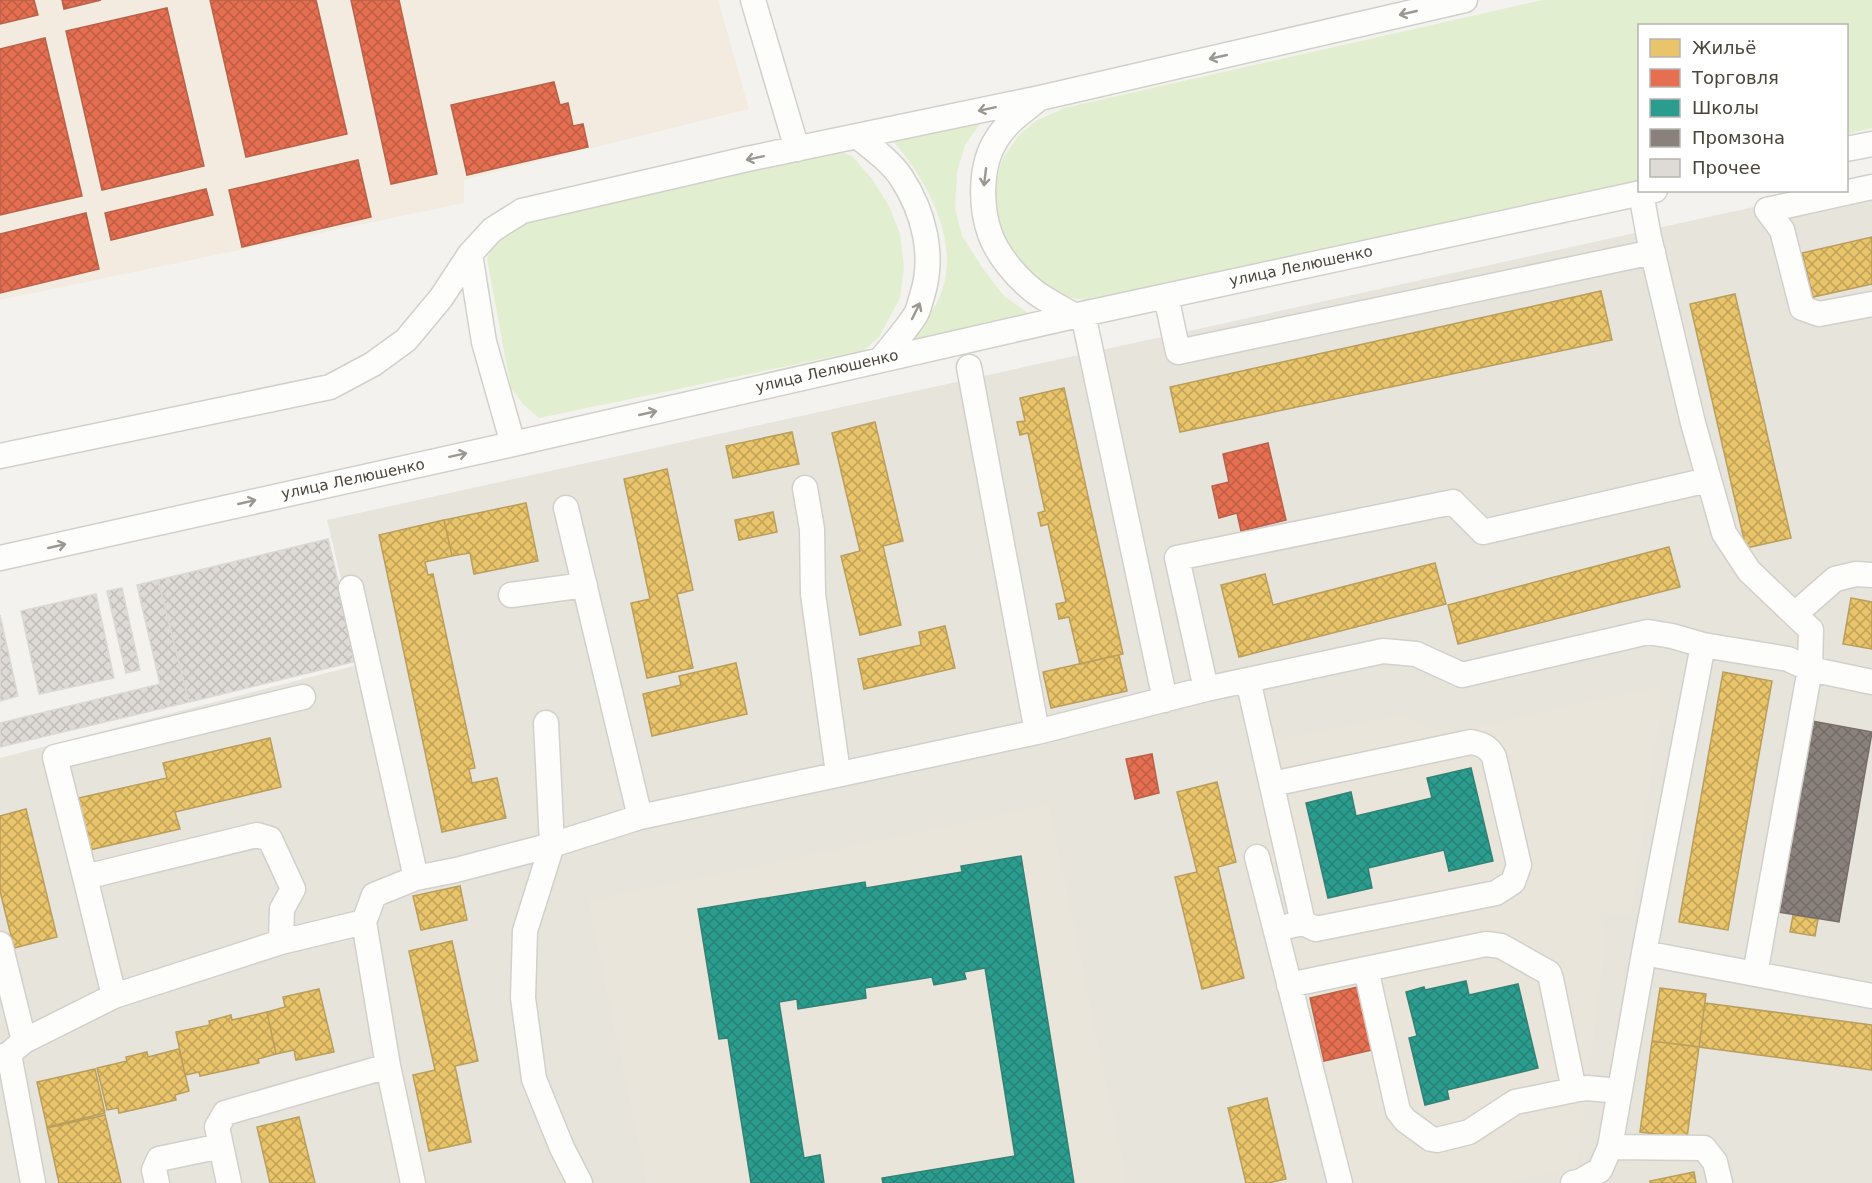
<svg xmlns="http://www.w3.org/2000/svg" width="1872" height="1183" font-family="'DejaVu Sans',sans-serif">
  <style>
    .residential { fill: #e7e4dc }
    .commercial { fill: #f3ebdf }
    .education { fill: #eae5da }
    .green { fill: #e1eecf }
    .homes { fill: url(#homes-cross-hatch); stroke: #ba9e5b; stroke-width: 1.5 }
    .shops { fill: url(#shops-cross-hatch); stroke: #b8624a; stroke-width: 1.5 }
    .schools { fill: url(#schools-cross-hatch); stroke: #348275; stroke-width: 1.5 }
    .industry { fill: url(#industry-cross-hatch); stroke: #776f68; stroke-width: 1.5 }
    .building { fill: url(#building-cross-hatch); stroke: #dcd9d4; stroke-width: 1.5 }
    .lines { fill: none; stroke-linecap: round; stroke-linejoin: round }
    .minor-casing { stroke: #d2d0cb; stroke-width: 27 }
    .minor { stroke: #fdfdfc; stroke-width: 24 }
    .oneway { stroke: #9b9791 }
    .labels { text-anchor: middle; stroke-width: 6; stroke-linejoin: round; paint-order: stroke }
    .street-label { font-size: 15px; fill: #4b4439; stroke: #fff }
  </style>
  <defs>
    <pattern id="homes-cross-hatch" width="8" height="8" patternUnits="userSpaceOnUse" patternTransform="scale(1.5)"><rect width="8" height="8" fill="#e9c46a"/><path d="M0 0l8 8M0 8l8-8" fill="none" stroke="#bfa158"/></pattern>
    <pattern id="shops-cross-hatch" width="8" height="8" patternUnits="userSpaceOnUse" patternTransform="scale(1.5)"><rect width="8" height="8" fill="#e76f51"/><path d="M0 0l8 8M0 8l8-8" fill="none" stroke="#bd5d44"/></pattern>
    <pattern id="schools-cross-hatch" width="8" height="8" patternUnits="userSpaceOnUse" patternTransform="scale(1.5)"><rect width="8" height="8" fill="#2a9d8f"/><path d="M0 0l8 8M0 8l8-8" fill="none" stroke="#268276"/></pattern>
    <pattern id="industry-cross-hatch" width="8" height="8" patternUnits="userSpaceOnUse" patternTransform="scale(1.5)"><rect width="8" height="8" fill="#8a817c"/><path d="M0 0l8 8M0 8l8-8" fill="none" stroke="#736b67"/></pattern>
    <pattern id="building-cross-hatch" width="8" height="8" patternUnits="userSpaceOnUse" patternTransform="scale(1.5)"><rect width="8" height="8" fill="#dedbd6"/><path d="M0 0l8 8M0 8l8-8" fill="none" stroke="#c0bdb8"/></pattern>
  </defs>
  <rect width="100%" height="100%" fill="#f4f2ee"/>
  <!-- residential -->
  <path class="residential" d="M1872,181V1183H0V758L361,664L327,520Z"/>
  <!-- commercial -->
  <path class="commercial" d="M0,0H718L749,109L464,180V203L0,300Z"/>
  <!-- education -->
  <path class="education" d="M1664,685L1631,915L1599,913L1605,946L1578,1157L1574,1167L1508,1183H1352L1324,1061L1358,987L1310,998L1304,971L1295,973L1248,745L1405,715L1443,734Z
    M1049,805L1127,1183H647L588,901Z"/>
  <!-- green -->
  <path class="green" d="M1543,0H1872V128L1847,134L1846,26H1640L1639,180L1094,302L1062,296L1036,284L1001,236L995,212V184L1003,158L1019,135L1036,121L1064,108Z
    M980,124L965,145L957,172L955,208L962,236L984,270L1004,296L1038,320L906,346C918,330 932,315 940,296C962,243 927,180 893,141Z
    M841,152L852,156L872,179L889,206L900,234L904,267L900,298L879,337L864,350L539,418L523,404L511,388L487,259L492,247L527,219Z"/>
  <!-- homes -->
  <path class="homes" d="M1872,237V284L1813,297L1802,253Z
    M1601,291L1612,340L1180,432L1170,387Z
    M1735,294L1791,538L1746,548L1690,304Z
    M1064,388L1123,654L1080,664L1069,617L1059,619L1056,604L1066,602L1048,524L1041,526L1038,513L1045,511L1028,433L1020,435L1017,422L1025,421L1020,398Z
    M875,422L903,541L883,546L901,625L860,635L841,556L860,551L832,433Z
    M792,432L799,464L733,478L726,446Z
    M667,469L693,590L677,594L693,668L647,678L631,603L650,599L624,479Z
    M526,503L538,561L474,574L470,553L452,556L444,520Z
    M773,512L777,532L739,540L735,520Z
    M444,520L452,556L425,562L428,575L433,574L475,768L469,769L472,783L497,778L506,818L442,832L379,535Z
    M1669,547L1680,587L1458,644L1448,605Z
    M1435,563L1446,604L1239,657L1221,585L1265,574L1273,605Z
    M1851,598L1872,602V649L1843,644Z
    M945,626L955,668L864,689L858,659L921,645L919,632Z
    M1119,655L1127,691L1051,708L1043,672Z
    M736,663L747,714L652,736L643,694L681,685L679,676Z
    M1723,672L1772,681L1728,930L1679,922Z
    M270,738L281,787L175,812L180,829L85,851L74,799L167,778L163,763Z
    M1217,782L1236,862L1218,867L1244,978L1202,989L1175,877L1197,872L1177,792Z
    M26,809L57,937L14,948L0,891V816Z
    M460,886L467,920L421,930L413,896Z
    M1793,915L1818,919L1815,936L1790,932Z
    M452,941L478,1061L455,1066L471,1142L429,1151L413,1075L435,1070L409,951Z
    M1660,988L1706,994L1699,1047L1652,1041Z
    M319,989L334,1052L296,1060L294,1050L276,1054L267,1012L285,1007L283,997Z
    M1705,1003L1872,1025V1070L1699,1047Z
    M267,1012L276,1054L258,1059L259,1063L200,1076L199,1072L185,1075L176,1032L210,1025L209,1021L231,1015L232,1020Z
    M1652,1041L1699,1047L1687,1138L1640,1132Z
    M179,1049L189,1091L175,1095L176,1100L159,1104L119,1113L118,1108L107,1110L97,1068L127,1061L126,1057L147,1052L148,1057Z
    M95,1069L105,1113L47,1127L37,1082Z
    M1267,1098L1286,1179L1268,1183H1246L1228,1108Z
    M105,1115L121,1183H59L47,1128Z
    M299,1117L315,1183H270L257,1127Z
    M1694,1172L1696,1183H1650V1181Z"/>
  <!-- shops -->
  <path class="shops" d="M0,0H34L38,15L0,24Z
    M62,0H101L64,9Z
    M210,0H316L347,134L246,157Z
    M351,0H399L437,174L391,184Z
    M167,8L204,166L102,190L66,31Z
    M45,38L82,196L0,215V49Z
    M554,82L560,105L568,103L573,126L583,124L588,147L467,175L451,105Z
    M358,160L371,217L242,247L229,190Z
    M206,189L213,215L111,240L105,213Z
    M86,213L99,269L0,293V234Z
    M1268,443L1286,520L1241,531L1237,513L1219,518L1212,486L1229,482L1223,454Z
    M1152,754L1159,793L1135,799L1126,759Z
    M1358,987L1372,1050L1324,1061L1310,998Z"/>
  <!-- schools -->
  <path class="schools" d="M1471,768L1493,861L1449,871L1444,850L1368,868L1372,888L1328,898L1306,803L1351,792L1356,816L1432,798L1427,778Z
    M1021,856L1074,1183H883L882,1178L1015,1156L985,968L964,972L966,979L934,985L932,977L865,988L866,998L798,1009L797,999L779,1002L804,1158L820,1155L824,1183H751L728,1038L719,1039L698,909L865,882L866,888L962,872L961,866Z
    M1466,981L1469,995L1518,984L1538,1068L1447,1090L1449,1099L1425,1105L1409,1038L1417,1036L1406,992L1424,987L1425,990Z"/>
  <!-- industry -->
  <path class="industry" d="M1812,721L1872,732L1839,922L1778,912Z"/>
  <!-- building -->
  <path class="building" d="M328,539L357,661L189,702L158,580Z
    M158,580L189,702L0,747V723L160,684L137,585Z
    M122,588L140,670L126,673L107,591Z
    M96,594L114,678L39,694L21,611Z
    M0,615L18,696L0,701Z"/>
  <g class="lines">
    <defs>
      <path id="minor" d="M753,0L797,149
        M1036,101C1021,113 1006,123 996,140C980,165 980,206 990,234C998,256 1017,278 1035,292C1047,301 1062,308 1075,316
        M857,136C872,148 890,161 901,177C924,212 935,256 922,296C920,302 919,309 916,314C907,329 893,344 882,358
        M1846,149L1872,144
        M1872,187L1767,210L1782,230L1802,308L1819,314L1872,304
        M1641,193L1649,237L1693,423L1724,533L1749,571L1811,630L1810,669L1788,659L1703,645
        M470,254L484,342L513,444
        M1166,296L1178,352L1653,252
        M1083,314L1165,700
        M969,367L1037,732
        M0,456L330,387L373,364L406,340L441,298L470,254L492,230L522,211L747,159L1040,98L1465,0
        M805,488L812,529L813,594L838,773
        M566,508L640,817
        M0,558L513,444L1083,314L1655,190
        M351,588L416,878
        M511,595L585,585
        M1795,614L1835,579L1856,574L1872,575
        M1248,680L1303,923L1289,926
        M1206,689L1177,558L1453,502L1483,532L1708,480
        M546,723L552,845L525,931L523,998L534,1079L562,1148L580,1183
        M1272,784L1471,742C1482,744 1489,747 1494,757L1519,865L1513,882L1496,893L1316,929L1303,923
        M1257,857L1340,1183
        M85,877L55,757L303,697
        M0,944L24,1041
        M1644,953L1872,996
        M1366,969L1398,1111L1405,1120L1431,1139L1437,1140L1469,1132L1515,1102L1574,1090
        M1755,974L1810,669L1872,682
        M1289,985L1486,944L1501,946L1549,973L1551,979L1574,1090L1587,1088L1620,1091
        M114,996L85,877L257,835L270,839L293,889L282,909L281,942
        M9,1054L33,1183
        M0,1058L9,1054L24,1041L114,996L281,942L364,922
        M1610,1147L1704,1148L1715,1162L1720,1183
        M157,1183L154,1170L159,1159L221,1146
        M229,1183L217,1127L225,1113L388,1066
        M413,1183L388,1066L364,922L374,895L416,878L456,870L552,845L640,817L1037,732L1206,689L1383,651L1416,654L1462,675L1648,632L1672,636L1703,645L1644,953L1610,1147L1600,1170L1581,1181L1573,1183"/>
    </defs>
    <!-- minor casing -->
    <use href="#minor" class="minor-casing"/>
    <!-- minor -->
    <use href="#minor" class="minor"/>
  </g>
  <!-- one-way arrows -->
  <defs><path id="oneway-shaft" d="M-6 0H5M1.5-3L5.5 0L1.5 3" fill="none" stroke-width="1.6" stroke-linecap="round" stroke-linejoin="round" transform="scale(1.5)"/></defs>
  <g class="oneway">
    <use href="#oneway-shaft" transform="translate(1408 13) rotate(167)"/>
    <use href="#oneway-shaft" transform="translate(1218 57) rotate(167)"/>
    <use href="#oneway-shaft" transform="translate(987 109) rotate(168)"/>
    <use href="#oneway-shaft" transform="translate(755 158) rotate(168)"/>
    <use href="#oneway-shaft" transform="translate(985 177) rotate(97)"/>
    <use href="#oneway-shaft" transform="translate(916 311) rotate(-64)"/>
    <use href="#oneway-shaft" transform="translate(648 413) rotate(-13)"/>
    <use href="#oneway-shaft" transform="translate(458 455) rotate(-12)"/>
    <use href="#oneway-shaft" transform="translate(247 502) rotate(-13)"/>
    <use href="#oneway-shaft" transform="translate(57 546) rotate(-13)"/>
  </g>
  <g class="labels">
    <!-- street labels -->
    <g class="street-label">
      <text transform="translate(1301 266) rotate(-12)" y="5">улица Лелюшенко</text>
      <text transform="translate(827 371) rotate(-13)" y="5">улица Лелюшенко</text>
      <text transform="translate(353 479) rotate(-12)" y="5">улица Лелюшенко</text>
    </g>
  </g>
  <!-- legend -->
  <rect x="1638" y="24" width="210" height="168" fill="#ffffff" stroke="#b7b4b0" stroke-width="1.5"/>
  <rect x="1650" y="39" width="30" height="18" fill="#e9c46a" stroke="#b7b4b0" stroke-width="1.5"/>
  <text x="1692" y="54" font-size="18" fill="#4b4439">Жильё</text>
  <rect x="1650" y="69" width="30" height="18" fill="#e76f51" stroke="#b7b4b0" stroke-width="1.5"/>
  <text x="1692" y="84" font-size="18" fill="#4b4439">Торговля</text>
  <rect x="1650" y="99" width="30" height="18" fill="#2a9d8f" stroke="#b7b4b0" stroke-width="1.5"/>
  <text x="1692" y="114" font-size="18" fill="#4b4439">Школы</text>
  <rect x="1650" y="129" width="30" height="18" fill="#8a817c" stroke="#b7b4b0" stroke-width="1.5"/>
  <text x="1692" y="144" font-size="18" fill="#4b4439">Промзона</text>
  <rect x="1650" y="159" width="30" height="18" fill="#dedbd6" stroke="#b7b4b0" stroke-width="1.5"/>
  <text x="1692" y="174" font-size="18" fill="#4b4439">Прочее</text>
</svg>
